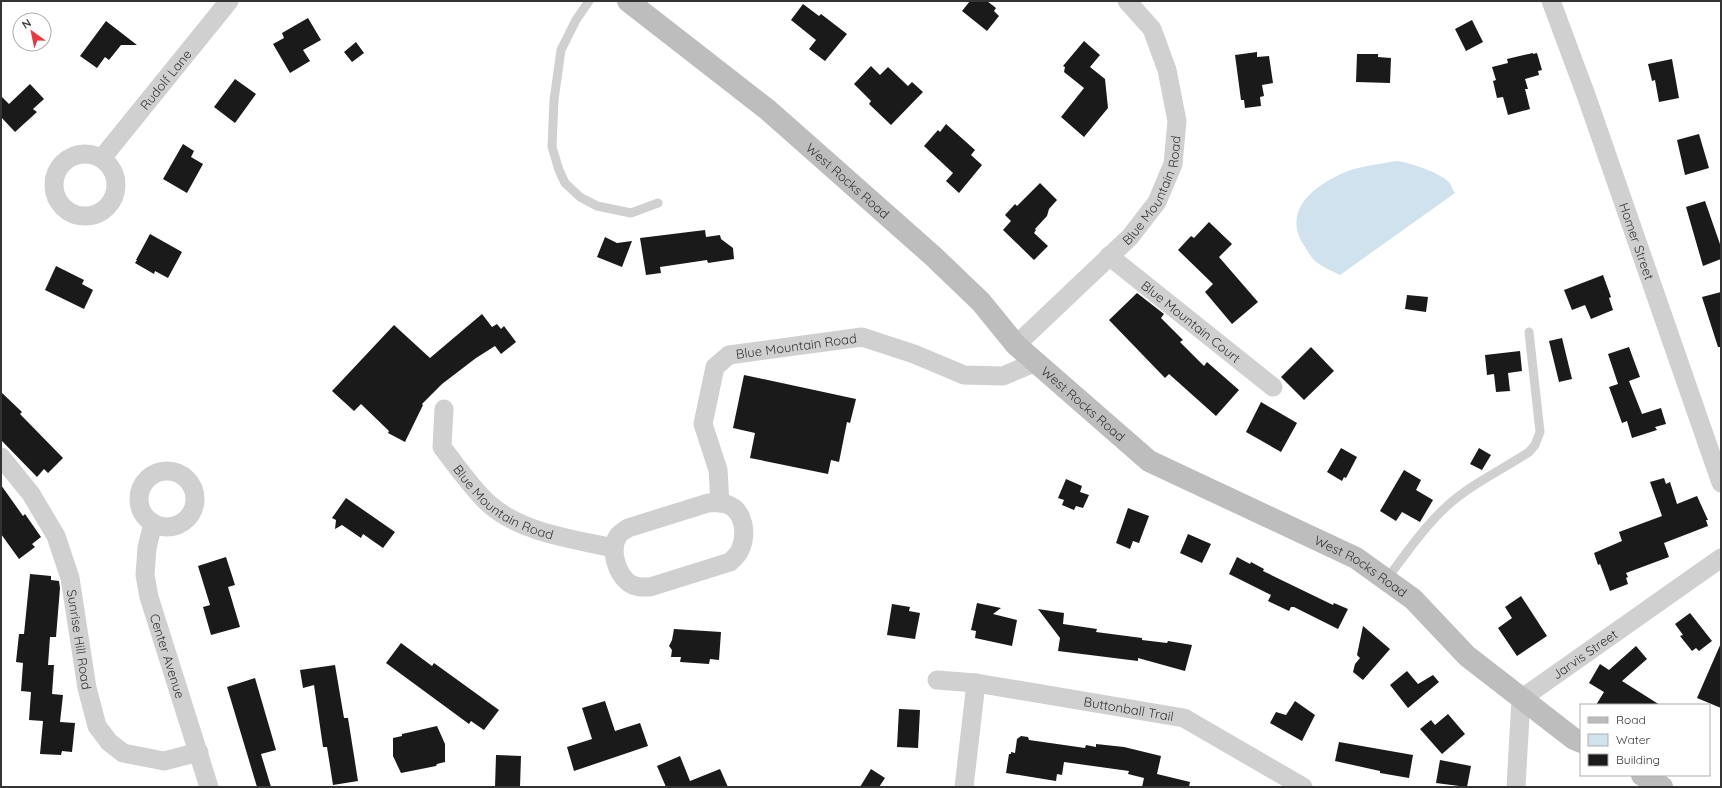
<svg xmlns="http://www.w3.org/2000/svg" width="1722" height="788" font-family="Quicksand,sans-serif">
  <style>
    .water { fill: #cfe2ee }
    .building { fill: #1a1a1a }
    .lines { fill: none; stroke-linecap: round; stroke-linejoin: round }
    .lane { stroke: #d0d0d0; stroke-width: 9 }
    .street { stroke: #d0d0d0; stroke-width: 19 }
    .secondary { stroke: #bdbdbd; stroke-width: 22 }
    .labels { text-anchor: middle; stroke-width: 4; stroke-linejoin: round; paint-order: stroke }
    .street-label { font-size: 13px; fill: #333; stroke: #fff }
  </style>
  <rect width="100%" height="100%" fill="#fff"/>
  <!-- water -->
  <path class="water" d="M1397,161C1411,163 1438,172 1449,182C1451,185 1453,190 1455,193L1340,275C1332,271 1320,266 1314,260C1310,256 1308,251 1305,247C1281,212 1312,187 1343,173C1360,166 1379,164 1397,161Z"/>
  <!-- building -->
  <path class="building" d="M970,1H987L996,8L994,11L999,16L987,31L962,11Z
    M803,4L819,16L821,14L847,34L825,61L809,49L816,40L791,20Z
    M308,18L321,40L303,50L310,61L290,73L273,44L284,38L282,33Z
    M1472,20L1483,42L1466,51L1455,29Z
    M106,21L137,45H121L109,60L105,57L97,68L80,56Z
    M1084,41L1100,55L1090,67L1105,79L1108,108L1084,137L1061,117L1084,88L1064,72L1065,67L1063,66Z
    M356,42L364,53L352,62L344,52Z
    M1257,52V57L1269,56L1273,83L1262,85L1264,96L1260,97L1261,106L1245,108L1244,100H1241L1235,55Z
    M1533,53V54L1537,53L1542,70L1538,71L1539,75L1525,79L1528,89H1525L1530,109L1508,115L1503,97L1497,98L1493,81L1496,80L1492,67L1508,63L1507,59Z
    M1357,54H1378V57L1391,58L1390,83L1356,82Z
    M1672,59L1679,98L1659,102L1655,80L1652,81L1648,64Z
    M871,66L880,75L888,67L908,86L912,82L923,92L891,125L869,104L871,101L854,84Z
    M235,79L256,94L235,123L214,107Z
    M30,84L44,99L33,109L37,112L15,132L1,117V96L9,104Z
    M946,124L975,150L971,155L982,165L959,193L946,181L953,173L924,146L938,130L940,132Z
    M1699,134L1709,168L1685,175L1677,140Z
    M183,144L194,151L191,157L203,164L187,193L163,179Z
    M1040,183L1057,200L1049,209L1047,216L1035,229L1036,230L1034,233L1048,246L1034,260L1003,230L1011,221L1005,215L1015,204L1017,206Z
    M1705,201L1721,247V259L1703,266L1686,207Z
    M1209,222L1232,244L1219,257L1258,302L1232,324L1205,292L1213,284L1178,250L1191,236L1194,238Z
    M705,230L706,237L720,235L721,239L733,248L734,259L708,263L707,260L660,267L661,273L646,275L640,238Z
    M150,234L182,252L168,278L155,271L154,274L135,263L137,260H136Z
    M605,237L617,243L632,241L622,267L597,257Z
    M56,266L84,280L82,284L93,290L84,309L45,290Z
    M1603,275L1611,297L1609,298L1613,310L1591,319L1585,305L1572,310L1564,290Z
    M1721,292V347H1718L1702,297Z
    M1137,293L1164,314L1161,318L1183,340L1180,342L1204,366L1207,362L1239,390L1216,416L1169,374L1165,378L1109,320Z
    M1407,295L1428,297L1426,312L1405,309Z
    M482,314L492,327L497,324L501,329L504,326L516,342L501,354L495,346L476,358L442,384L422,404L423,405L405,442L388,433L389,431L361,404L354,411L332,391L394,325L430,358Z
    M1562,338L1572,379L1559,382L1549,341Z
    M1311,347L1334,371L1304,400L1281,377Z
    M1629,347L1640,377L1629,381L1642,414L1661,408L1666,424L1655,427L1657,430L1632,438L1627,421L1622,423L1609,387L1618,384L1608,354Z
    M1520,351L1522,371L1508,373L1510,391L1496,392L1494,374L1487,375L1485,355Z
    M744,375L856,399L850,423L847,422L839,462L831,460L828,474L750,458L755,433L733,428Z
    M1,392L22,412L20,414L63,458L48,473L44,469L37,477L1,440Z
    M1261,402L1297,423L1281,452L1246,432Z
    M1341,448L1357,457L1346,478L1344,477L1342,481L1327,472Z
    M1479,448L1491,455L1482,470L1470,464Z
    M1404,470L1421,480L1416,490L1433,500L1420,522L1402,512L1396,521L1380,511Z
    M1664,478L1666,484L1670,482L1677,504L1697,496L1708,520H1706L1708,526L1664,543L1669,557L1626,573L1628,577L1626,578L1628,584L1610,591L1600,564L1598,565L1594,553L1622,541L1619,532L1662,516L1650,482Z
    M1066,479L1082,486L1080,492L1089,495L1083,508L1076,506L1074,510L1062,505L1064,500L1058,498Z
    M1,485L23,516L25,514L41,537L32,544L35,547L19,559L1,534Z
    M346,498L395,532L383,548L363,534L361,538L342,525L335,529L336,520L332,518Z
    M1128,508L1149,516L1139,543L1133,541L1130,549L1116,543Z
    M1188,534L1211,544L1202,563L1180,553Z
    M226,557L235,585L228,587L240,627L211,635L203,607L210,605L198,566Z
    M1237,557L1250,564L1251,562L1264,569L1263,571L1333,605L1334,603L1348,609L1338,629L1294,607H1291L1289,611L1268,601L1271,595L1229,574Z
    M30,574L51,576V580L59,581L60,588L56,637H50L48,665H54L52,694L63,695L60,722L75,723L72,752L62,751L61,755L40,754L43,721L29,720L31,692L21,691L23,663L16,662L19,634H24Z
    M1521,596L1547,636L1517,656L1498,628L1512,618L1505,607Z
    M977,603L1001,608L993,614L1017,620L1012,646L975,638L976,631L971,630Z
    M892,604L910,607L909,611L920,613L915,639L887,635Z
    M1038,609L1064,613L1063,624L1097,629L1096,632L1142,638V640L1167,643L1168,641L1192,645L1185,671L1138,658V661L1058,651L1060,638Z
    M1690,613L1712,641L1699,651L1696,648L1692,651L1680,636L1683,635L1675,624Z
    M1363,626L1390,649L1363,680L1353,672L1355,664L1360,658L1357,655Z
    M674,629L721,632L719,660L710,659L709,664L680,662L681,657H671L672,650L669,646L672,640Z
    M401,643L432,666L434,663L499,710L484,730L471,721L469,724L386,663Z
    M1721,643V708L1697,698Z
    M1636,646L1647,659L1622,681L1660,705H1596L1604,692L1589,683L1600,664L1609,670Z
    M335,665L344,718H348L358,781L333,785L327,747H323L314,685L303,688L300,670Z
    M1407,671L1418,684L1433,675L1439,682L1408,708L1390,685Z
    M255,678L276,750L261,754L271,787H257L227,687Z
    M605,701L615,731L640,723L648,746L574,771L567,747L592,739L582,708Z
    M1295,701L1315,715L1302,741L1270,723L1276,712L1286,715Z
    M899,709L920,710L918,748L897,747Z
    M1448,714L1465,734L1442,754L1420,729L1431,720L1435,725Z
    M437,726L445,744V762L437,764L436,766L401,773L393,756V738L402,736V734Z
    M1021,736L1028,737L1029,740L1085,748L1086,745L1096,747V744L1124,747L1161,756L1157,774L1190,782L1189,787H1142L1144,778L1128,774L1129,771L1064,762L1062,775L1057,774L1056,781L1006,773L1009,754H1011V752L1015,753L1017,739Z
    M1339,742L1413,755L1409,778L1380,773V771L1335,761Z
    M496,755L521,756L520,787H495Z
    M680,756L690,781L720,769L728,787H666L657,766Z
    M1440,760L1471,766L1467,787L1436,783Z
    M871,769L885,778L879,787H860Z"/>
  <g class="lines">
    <!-- lane -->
    <path class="lane" d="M589,1L576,20L561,50L554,100L552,147L559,170L565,183L580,197L597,206L631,213L658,203
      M1386,580C1405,555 1424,527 1447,506C1471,484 1502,470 1529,452L1535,445L1540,432L1529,332"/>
    <!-- street -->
    <g class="street">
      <path id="s1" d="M1551,1L1586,95L1721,483"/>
      <circle cx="85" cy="185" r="31"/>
      <path id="s2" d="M102,158L229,1"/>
      <path id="s3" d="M1109,256L1273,387"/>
      <path id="s4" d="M1016,345L1130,237L1157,202L1173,164L1177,121L1167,70L1152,29L1127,1"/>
      <path id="s5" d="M444,409L442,447C455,464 473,490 489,504C522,533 572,539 614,548"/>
      <path id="s6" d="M1,457L31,494L56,536L70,578L87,688L97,726L109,742L123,753L164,761L199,752"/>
      <circle cx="167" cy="499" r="28"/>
      <path d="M708,503C714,503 720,502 726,504C745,510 747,535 740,550C738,555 734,558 730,562L650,587C643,587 636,588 629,583C617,574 609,550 618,536C620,533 625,530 628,528Z"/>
      <path id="s7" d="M720,503L718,470L703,424L715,367L729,355L862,337L914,354L964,375L1003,376L1036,362"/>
      <path id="s8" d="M153,523L147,548L145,575L149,597L209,787"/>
      <path id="s9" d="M937,680L976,683L1184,718L1303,787"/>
      <path d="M964,787L976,683"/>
      <path id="s10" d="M1516,787L1521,699L1721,558"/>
    </g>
    <!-- secondary -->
    <g class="secondary">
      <path id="s11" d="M628,1L768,110L933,256L981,302L1016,345L1149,461L1356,558L1413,599L1467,656L1574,739L1581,742"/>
      <path d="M1642,775L1662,787"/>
    </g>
  </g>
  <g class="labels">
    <!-- street labels -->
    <g class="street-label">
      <text dy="5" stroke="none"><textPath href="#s2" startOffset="101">Rudolf Lane</textPath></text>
      <text dy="5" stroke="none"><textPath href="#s11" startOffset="284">West Rocks Road</textPath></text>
      <text dy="5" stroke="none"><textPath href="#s4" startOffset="210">Blue Mountain Road</textPath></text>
      <text dy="5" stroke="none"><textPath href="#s1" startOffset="255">Homer Street</textPath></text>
      <text dy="5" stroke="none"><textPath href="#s3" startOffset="105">Blue Mountain Court</textPath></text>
      <text dy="5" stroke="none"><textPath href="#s7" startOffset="226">Blue Mountain Road</textPath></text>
      <text dy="5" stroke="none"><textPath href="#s11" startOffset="609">West Rocks Road</textPath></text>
      <text dy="5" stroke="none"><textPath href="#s5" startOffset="123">Blue Mountain Road</textPath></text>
      <text dy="5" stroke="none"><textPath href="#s11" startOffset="933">West Rocks Road</textPath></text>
      <text dy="5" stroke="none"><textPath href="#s6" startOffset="203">Sunrise Hill Road</textPath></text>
      <text dy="5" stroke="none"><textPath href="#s10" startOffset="166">Jarvis Street</textPath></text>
      <text dy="5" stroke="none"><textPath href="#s8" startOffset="137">Center Avenue</textPath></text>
      <text dy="5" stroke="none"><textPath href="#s9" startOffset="194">Buttonball Trail</textPath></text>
    </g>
  </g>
  <!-- border -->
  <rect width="1722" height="788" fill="none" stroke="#333333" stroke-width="4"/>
  <!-- legend -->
  <rect x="1580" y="704" width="130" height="72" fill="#ffffff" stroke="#adadad"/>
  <rect x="1588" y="717" width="20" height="6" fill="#bdbdbd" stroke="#adadad"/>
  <text x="1616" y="724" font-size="12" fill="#333333">Road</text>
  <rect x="1588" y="734" width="20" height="12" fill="#cfe2ee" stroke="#adadad"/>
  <text x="1616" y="744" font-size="12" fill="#333333">Water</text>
  <rect x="1588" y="754" width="20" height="12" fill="#1a1a1a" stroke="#adadad"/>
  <text x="1616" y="764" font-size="12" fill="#333333">Building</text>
  <!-- north arrow -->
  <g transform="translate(32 32) rotate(327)"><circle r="19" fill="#ffffff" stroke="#adadad"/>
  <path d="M0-3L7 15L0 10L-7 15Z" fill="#e63946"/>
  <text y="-6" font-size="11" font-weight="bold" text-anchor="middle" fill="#333333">N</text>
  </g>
</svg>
